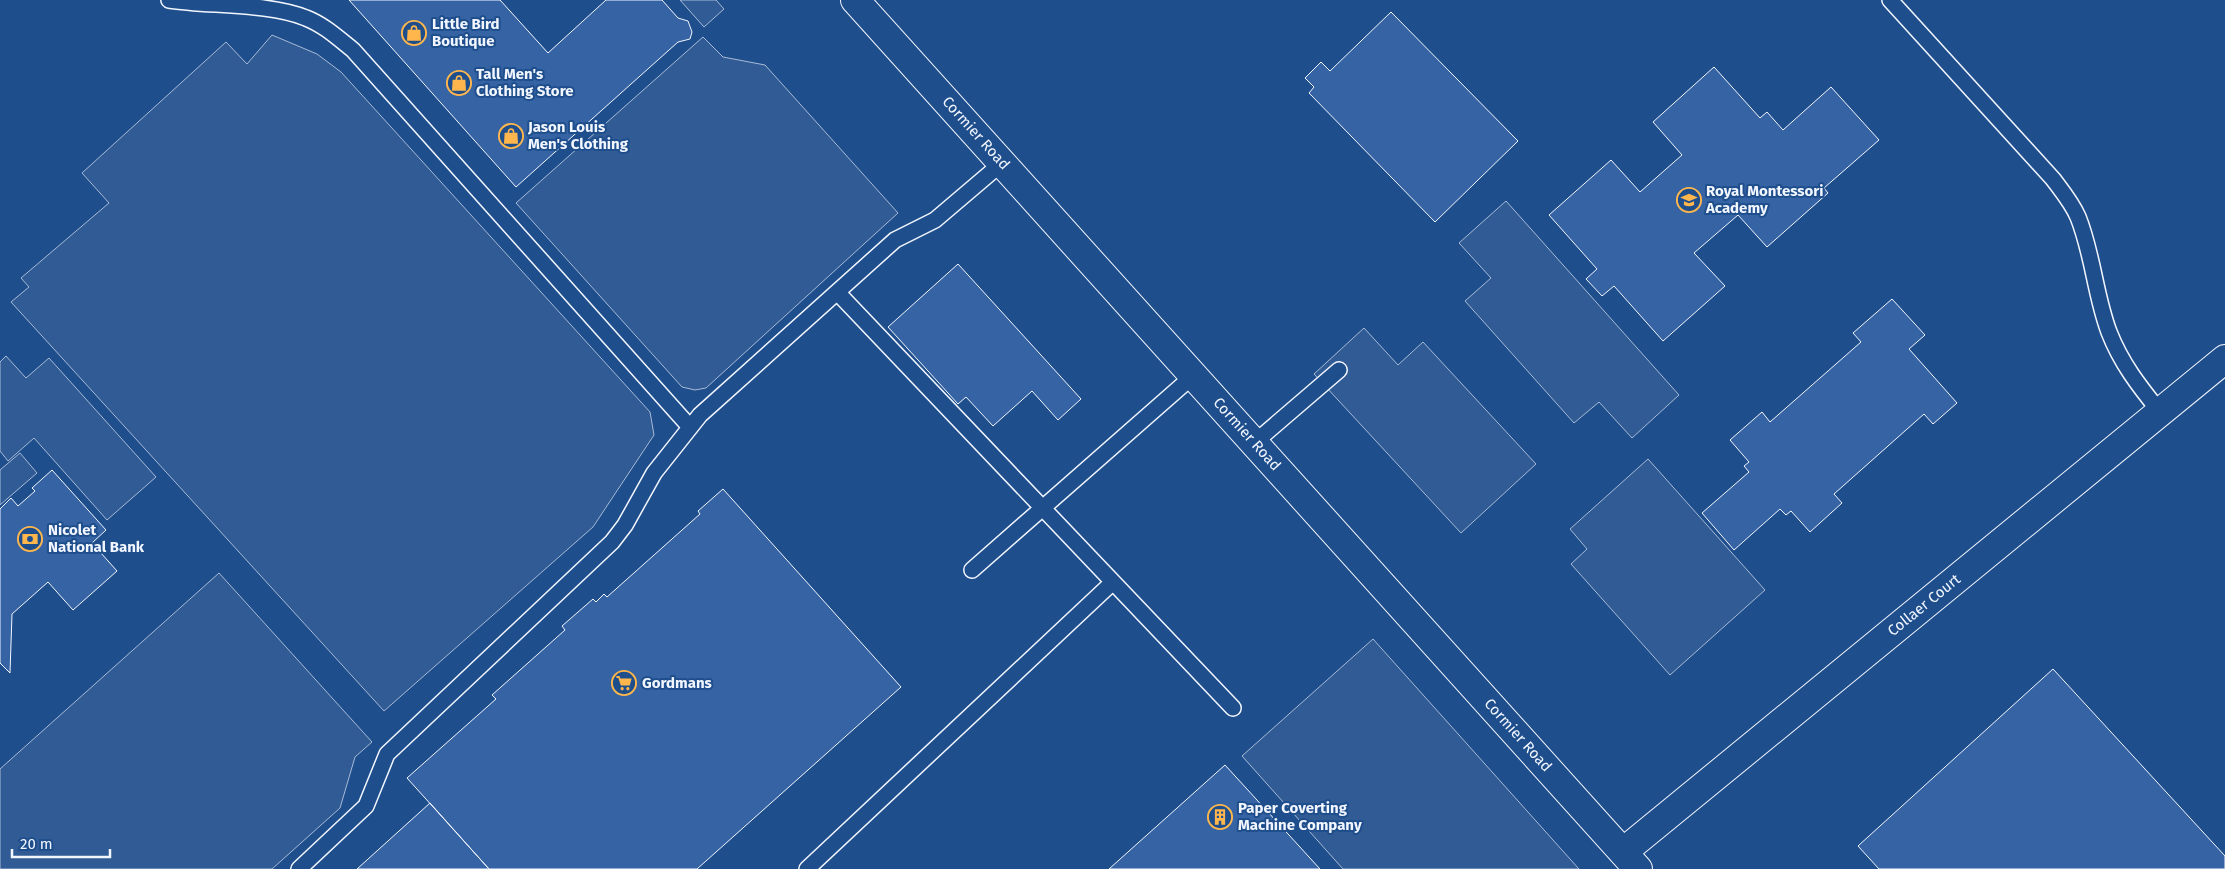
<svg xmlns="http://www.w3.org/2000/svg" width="2225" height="869" font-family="'Fira Sans',sans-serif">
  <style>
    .parking { fill: #305b95; stroke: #a8bbd7 }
    .building { fill: #3563a3; stroke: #f2f6ff }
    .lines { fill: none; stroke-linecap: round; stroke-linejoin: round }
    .service-casing { stroke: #f2f6ff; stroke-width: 18 }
    .minor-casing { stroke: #f2f6ff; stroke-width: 30 }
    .tertiary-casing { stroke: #f2f6ff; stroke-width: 30 }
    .service { stroke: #1f4e8c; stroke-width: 15 }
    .minor { stroke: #1f4e8c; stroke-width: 28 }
    .tertiary { stroke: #1f4e8c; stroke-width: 28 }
    .labels { text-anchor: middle; stroke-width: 4; stroke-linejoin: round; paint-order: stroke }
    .poi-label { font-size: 15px; font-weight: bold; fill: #f2f6ff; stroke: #1f4e8c; text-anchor: start }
    .street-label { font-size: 15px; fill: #f2f6ff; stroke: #1f4e8c }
  </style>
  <rect width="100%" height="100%" fill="#1f4e8c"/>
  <!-- parking -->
  <path class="parking" d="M680,0H716L724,9L704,27Z
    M272,35L317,54L341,72L650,412L654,435L593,527L384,711L11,302L29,287L21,278L109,203L82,173L226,42L247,64Z
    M703,37L723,57L765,65L898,213L706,388L695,390L682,387L516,203Z
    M1506,201L1679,395L1632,438L1599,402L1574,423L1465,301L1491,278L1459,243Z
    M1364,328L1398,365L1423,342L1536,464L1461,533L1314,374Z
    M6,356L26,378L49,358L156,477L107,520L34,438L8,461L0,451V362Z
    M20,453L37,473L0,505V470Z
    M1648,459L1765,590L1670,675L1571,564L1587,549L1570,529Z
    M219,573L372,742L355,757L340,808L272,869H0V769Z
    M1373,639L1579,869H1343L1242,756Z"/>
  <!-- building -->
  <path class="building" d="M349,0H500L548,53L606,0H662L678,18L688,21L692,32L690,39L678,42L516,187Z
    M1391,12L1518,141L1435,222L1309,93L1314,87L1305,78L1321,62L1330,71Z
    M1714,67L1760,118L1767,112L1783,130L1831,87L1879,140L1824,188L1828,193L1767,247L1738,215L1694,253L1725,286L1663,341L1614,286L1602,296L1586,279L1597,269L1549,215L1611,160L1640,192L1682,155L1653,122Z
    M958,264L1081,399L1058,420L1032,391L993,426L966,397L958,404L888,327Z
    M1892,299L1925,335L1909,349L1957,403L1933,424L1924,414L1834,494L1842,503L1810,532L1791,511L1786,515L1780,509L1734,550L1702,513L1749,472L1744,466L1749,462L1730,440L1762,412L1770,422L1861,342L1853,333Z
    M52,470L106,530L92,543L117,571L73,610L48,582L12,614L10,673L0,663V509L11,498L18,506L35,491L32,488Z
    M723,489L901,687L697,869H489L407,778L496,699L492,695L565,630L562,626L593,599L596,602L604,594L607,597L700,514L698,511Z
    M2053,669L2225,856V869H1879L1858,846Z
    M1225,765L1320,869H1109Z
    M430,803L489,869H357Z"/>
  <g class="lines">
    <defs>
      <path id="service" d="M169,0C209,6 270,3 306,18C324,25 338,38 353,50L689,426
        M1890,0L2053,179C2062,191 2072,203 2078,217C2093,254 2095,295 2109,332C2121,363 2139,386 2160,412
        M837,292L1233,708
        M1254,443L1339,370
        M972,570L1194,375
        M299,869L366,806L387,754L612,542L625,525L654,473L700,415L895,240L935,220L1002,163
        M807,869L1113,582"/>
      <path id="minor" d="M1623,852L2225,359"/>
      <path id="tertiary" d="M855,0L1638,869"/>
    </defs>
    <!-- service casing -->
    <use href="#service" class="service-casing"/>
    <!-- minor casing -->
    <use href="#minor" class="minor-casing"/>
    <!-- tertiary casing -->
    <use href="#tertiary" class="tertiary-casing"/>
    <!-- service -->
    <use href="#service" class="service"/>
    <!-- minor -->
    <use href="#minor" class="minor"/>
    <!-- tertiary -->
    <use href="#tertiary" class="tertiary"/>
  </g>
  <!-- icons -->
  <defs>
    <symbol id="shop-ring" viewBox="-11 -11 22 22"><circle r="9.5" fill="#1f4e8c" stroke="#ffb74d" stroke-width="1.5"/><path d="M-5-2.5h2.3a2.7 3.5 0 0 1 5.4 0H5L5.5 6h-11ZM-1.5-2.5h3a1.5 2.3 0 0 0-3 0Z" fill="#ffb74d"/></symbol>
    <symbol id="school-ring" viewBox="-11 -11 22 22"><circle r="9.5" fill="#1f4e8c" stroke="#ffb74d" stroke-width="1.5"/><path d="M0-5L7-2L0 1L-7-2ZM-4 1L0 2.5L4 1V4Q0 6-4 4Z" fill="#ffb74d"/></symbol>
    <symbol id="bank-ring" viewBox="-11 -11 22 22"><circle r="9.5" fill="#1f4e8c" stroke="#ffb74d" stroke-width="1.5"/><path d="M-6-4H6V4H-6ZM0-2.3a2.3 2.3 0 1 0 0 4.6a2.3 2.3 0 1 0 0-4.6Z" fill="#ffb74d"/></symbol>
    <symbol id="supermarket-ring" viewBox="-11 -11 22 22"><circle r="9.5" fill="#1f4e8c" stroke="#ffb74d" stroke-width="1.5"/><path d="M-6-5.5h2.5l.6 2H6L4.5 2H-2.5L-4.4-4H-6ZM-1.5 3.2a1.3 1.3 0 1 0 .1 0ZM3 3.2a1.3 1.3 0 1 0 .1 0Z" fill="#ffb74d"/></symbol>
    <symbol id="building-ring" viewBox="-11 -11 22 22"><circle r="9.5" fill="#1f4e8c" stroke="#ffb74d" stroke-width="1.5"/><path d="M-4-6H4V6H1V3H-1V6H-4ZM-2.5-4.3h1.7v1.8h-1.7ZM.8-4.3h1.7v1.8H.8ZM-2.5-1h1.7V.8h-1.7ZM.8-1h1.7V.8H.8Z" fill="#ffb74d"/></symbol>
  </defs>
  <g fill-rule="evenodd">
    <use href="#shop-ring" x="400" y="19" width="28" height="28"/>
    <use href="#shop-ring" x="445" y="69" width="28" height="28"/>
    <use href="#shop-ring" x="497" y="122" width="28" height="28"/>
    <use href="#school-ring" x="1675" y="186" width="28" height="28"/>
    <use href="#bank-ring" x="16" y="525" width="28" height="28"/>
    <use href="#supermarket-ring" x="610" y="669" width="28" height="28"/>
    <use href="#building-ring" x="1206" y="803" width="28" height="28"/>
  </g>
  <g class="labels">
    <!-- poi labels -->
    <g class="poi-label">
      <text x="432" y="29">Little Bird<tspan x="432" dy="17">Boutique</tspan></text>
      <text x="476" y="79">Tall Men's<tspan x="476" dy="17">Clothing Store</tspan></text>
      <text x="528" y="132">Jason Louis<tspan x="528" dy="17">Men's Clothing</tspan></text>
      <text x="1706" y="196">Royal Montessori<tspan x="1706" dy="17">Academy</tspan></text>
      <text x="48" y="535">Nicolet<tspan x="48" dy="17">National Bank</tspan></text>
      <text x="642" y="688">Gordmans</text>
      <text x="1238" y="813">Paper Coverting<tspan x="1238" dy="17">Machine Company</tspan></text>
    </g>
    <!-- street labels -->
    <g class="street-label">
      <text transform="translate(976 133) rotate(48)" y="5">Cormier Road</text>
      <text transform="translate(1247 434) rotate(48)" y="5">Cormier Road</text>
      <text transform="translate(1924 605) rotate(-39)" y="5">Collaer Court</text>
      <text transform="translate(1518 735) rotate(48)" y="5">Cormier Road</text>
    </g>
  </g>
  <!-- scale -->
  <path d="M12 849v8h98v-8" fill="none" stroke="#f2f6ff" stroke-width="2.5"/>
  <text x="20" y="849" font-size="15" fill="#f2f6ff" stroke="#1f4e8c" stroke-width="4" paint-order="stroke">20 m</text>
</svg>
